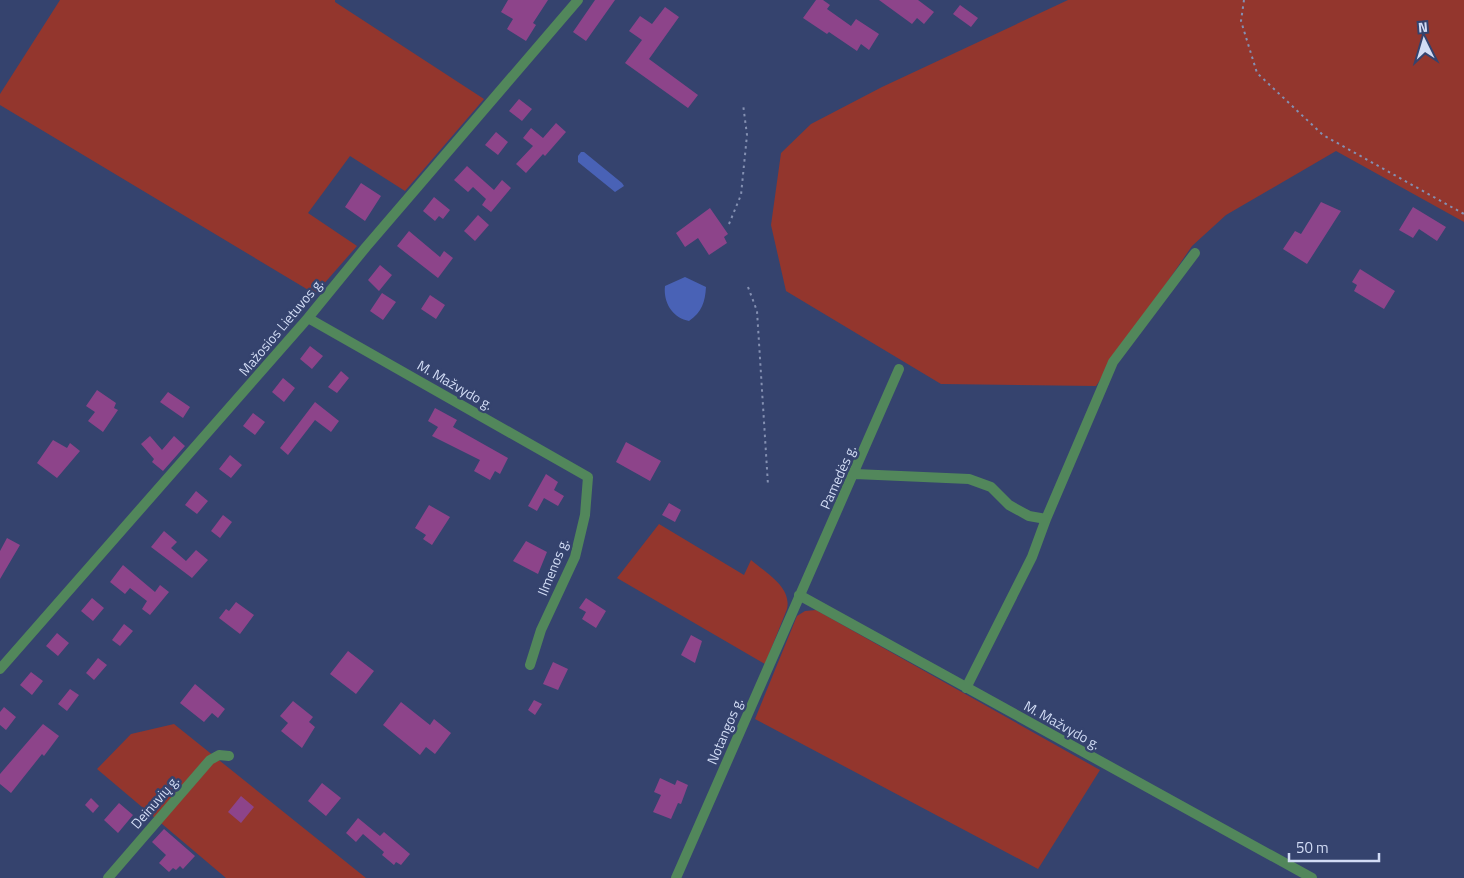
<svg xmlns="http://www.w3.org/2000/svg" width="1464" height="878" font-family="'Titillium Web',sans-serif">
  <style>
    .green { fill: #93362d }
    .water { fill: #4962b6 }
    .building { fill: #8d448a }
    .lines { fill: none; stroke-linecap: round; stroke-linejoin: round }
    .path { stroke: #8490b2; stroke-width: 2; stroke-dasharray: 2.5 4; stroke-linecap: butt }
    .street { stroke: #52875b; stroke-width: 10 }
    .labels { text-anchor: middle; stroke-width: 5; stroke-linejoin: round; paint-order: stroke }
    .street-label { font-size: 14px; fill: #d2dcf5; stroke: #35436e }
  </style>
  <rect width="100%" height="100%" fill="#35436e"/>
  <!-- green -->
  <path class="green" d="M60,0H335V2L484,99L405,191L350,156L308,213L357,246L315,294L0,105V94Z
    M1068,0H1464V222L1336,151L1226,215L1192,246L1096,386L941,384L786,291L771,225L781,153L811,124L882,87Z
    M659,524L744,575L751,560C766,573 792,587 787,609L765,664L617,578Z
    M816,610L1100,770L1038,869L755,719L797,616L805,611Z
    M174,724L366,878H226L97,769L131,734Z"/>
  <!-- water -->
  <path class="water" d="M581,152H584L622,183L624,186L615,192L578,162V156Z
    M685,277L706,287C705,302 702,312 689,321C673,318 663,303 665,286Z"/>
  <!-- building -->
  <path class="building" d="M508,0H548L533,23L536,25L526,41L507,29L513,19L501,12Z
    M595,0H615L586,41L573,32Z
    M816,0H823L830,5L827,9L851,26L856,19L879,34L869,50L861,44L857,51L829,32L827,34L803,18Z
    M879,0H918L934,12L924,24L917,18L912,24Z
    M960,5L978,18L971,27L953,14Z
    M665,7L679,17L649,59L698,95L688,108L625,63L642,40L629,31L640,16L652,24Z
    M519,99L532,109L522,121L509,111Z
    M556,123L566,132L545,156L543,154L526,173L516,164L533,146L523,138L531,128L543,138Z
    M496,132L508,142L498,155L485,145Z
    M467,166L494,190L502,180L511,188L491,212L482,205L486,199L473,187L468,192L454,180Z
    M361,183L381,196L365,221L345,207Z
    M434,197L450,210L443,219L439,216L435,221L423,211Z
    M1321,202L1341,211L1307,264L1283,249L1295,231L1301,234Z
    M1413,207L1446,227L1437,241L1419,229L1413,238L1399,230Z
    M710,208L728,234L724,237L727,243L709,255L698,238L685,247L676,233Z
    M478,215L489,225L475,241L464,231Z
    M409,231L440,257L444,251L453,258L438,278L397,246Z
    M380,265L392,275L379,291L368,280Z
    M1360,269L1395,291L1384,309L1354,291L1357,285L1352,282Z
    M382,293L396,302L383,320L370,311Z
    M430,295L445,305L436,319L421,309Z
    M310,346L323,356L312,369L300,359Z
    M341,371L349,378L337,393L328,387Z
    M283,378L295,388L284,402L272,392Z
    M97,390L116,403L114,408L118,410L103,432L88,421L95,412L86,406Z
    M168,392L190,407L183,418L160,402Z
    M315,402L339,421L331,432L315,420L288,455L280,448Z
    M435,408L457,420L453,427L508,458L500,474L495,471L490,480L474,471L480,460L432,436L438,427L428,421Z
    M253,413L265,422L255,435L243,426Z
    M150,436L162,450L174,436L185,446L163,471L152,462L154,459L141,444Z
    M53,440L67,448L70,443L80,451L57,478L37,463Z
    M626,442L661,461L650,481L616,462Z
    M230,455L242,465L231,478L219,469Z
    M546,474L558,482L554,490L564,496L558,506L544,498L537,511L528,506Z
    M196,491L208,501L197,514L185,505Z
    M669,503L681,510L675,522L662,515Z
    M429,505L450,517L432,545L423,539L426,535L415,528Z
    M223,515L232,522L220,538L211,531Z
    M164,531L177,542L171,548L186,561L196,550L208,560L192,578L151,547Z
    M7,538L20,545L0,579V551Z
    M526,541L547,552L538,574L513,561Z
    M123,565L155,592L160,585L169,592L150,615L142,609L147,601L130,588L125,594L110,582Z
    M92,598L104,608L93,621L81,611Z
    M586,598L606,611L596,628L582,619L586,612L579,608Z
    M236,602L254,615L240,634L219,618L226,609L229,611Z
    M124,624L133,631L120,646L112,640Z
    M57,633L69,643L58,656L46,646Z
    M691,635L702,641L695,663L681,655Z
    M348,651L374,671L356,694L330,674Z
    M98,658L107,665L94,680L86,673Z
    M553,662L568,669L558,690L543,684Z
    M31,672L43,681L32,695L20,685Z
    M195,684L225,709L218,718L212,713L204,722L180,703Z
    M70,689L79,695L67,711L58,704Z
    M534,700L542,704L535,715L528,710Z
    M293,701L313,717L309,722L315,727L302,748L281,731L288,723L280,716Z
    M401,702L430,725L434,719L451,733L435,754L426,747L420,755L383,725Z
    M4,707L16,717L6,730L0,725V712Z
    M43,724L59,736L44,756L42,754L11,793L0,784V774Z
    M660,778L675,785L677,780L688,785L681,804L678,803L671,819L653,812L661,795L654,792Z
    M322,783L341,798L326,816L308,801Z
    M241,796L254,807L241,823L228,812Z
    M91,798L99,806L93,813L85,805Z
    M119,803L133,815L118,833L104,820Z
    M358,818L380,836L384,832L410,854L401,865L396,862L394,865L382,855L384,852L363,834L356,842L346,833Z
    M164,829L195,856L183,869L180,866L176,870L173,868L169,872L159,863L166,855L152,842Z"/>
  <g class="lines">
    <!-- path -->
    <path class="path" d="M1244,0L1241,21L1257,73L1323,135L1464,214
      M729,224L741,195L747,135L743,104
      M748,287L757,311L768,485"/>
    <!-- street -->
    <path class="street" d="M308,318L588,477L585,515L575,557L541,630L530,665
      M855,474L969,479L991,487L1009,505L1029,516L1046,519L1113,362L1195,253
      M799,595L1312,878
      M0,669L308,318L366,247L578,0
      M966,688L1032,557L1046,519
      M108,878L210,760L219,755L229,756
      M676,878L899,369"/>
  </g>
  <g class="labels">
    <!-- street labels -->
    <g class="street-label">
      <text transform="translate(281 327) rotate(-50)" y="5">Mažosios Lietuvos g.</text>
      <text transform="translate(455 385) rotate(30)" y="5">M. Mažvydo g.</text>
      <text transform="translate(838 477) rotate(-66)" y="5">Pamedės g.</text>
      <text transform="translate(553 567) rotate(-68)" y="5">Ilmenos g.</text>
      <text transform="translate(1062 725) rotate(29)" y="5">M. Mažvydo g.</text>
      <text transform="translate(725 731) rotate(-67)" y="5">Notangos g.</text>
      <text transform="translate(155 802) rotate(-49)" y="5">Deinuvių g.</text>
    </g>
  </g>
  <!-- north arrow -->
  <g transform="translate(1424 40) rotate(355)" stroke="#35436e" stroke-width="4" paint-order="stroke">
  <path d="M0-4L9 19L0 12L-9 19Z" fill="#d2dcf5"/>
  <text y="-8" font-size="14" font-weight="bold" text-anchor="middle" fill="#d2dcf5">N</text>
  </g>
  <!-- scale -->
  <path d="M1289 853v8h90v-8" fill="none" stroke="#d2dcf5" stroke-width="2.5"/>
  <text x="1296" y="853" font-size="15" fill="#d2dcf5" stroke="#35436e" stroke-width="4" paint-order="stroke">50 m</text>
</svg>
